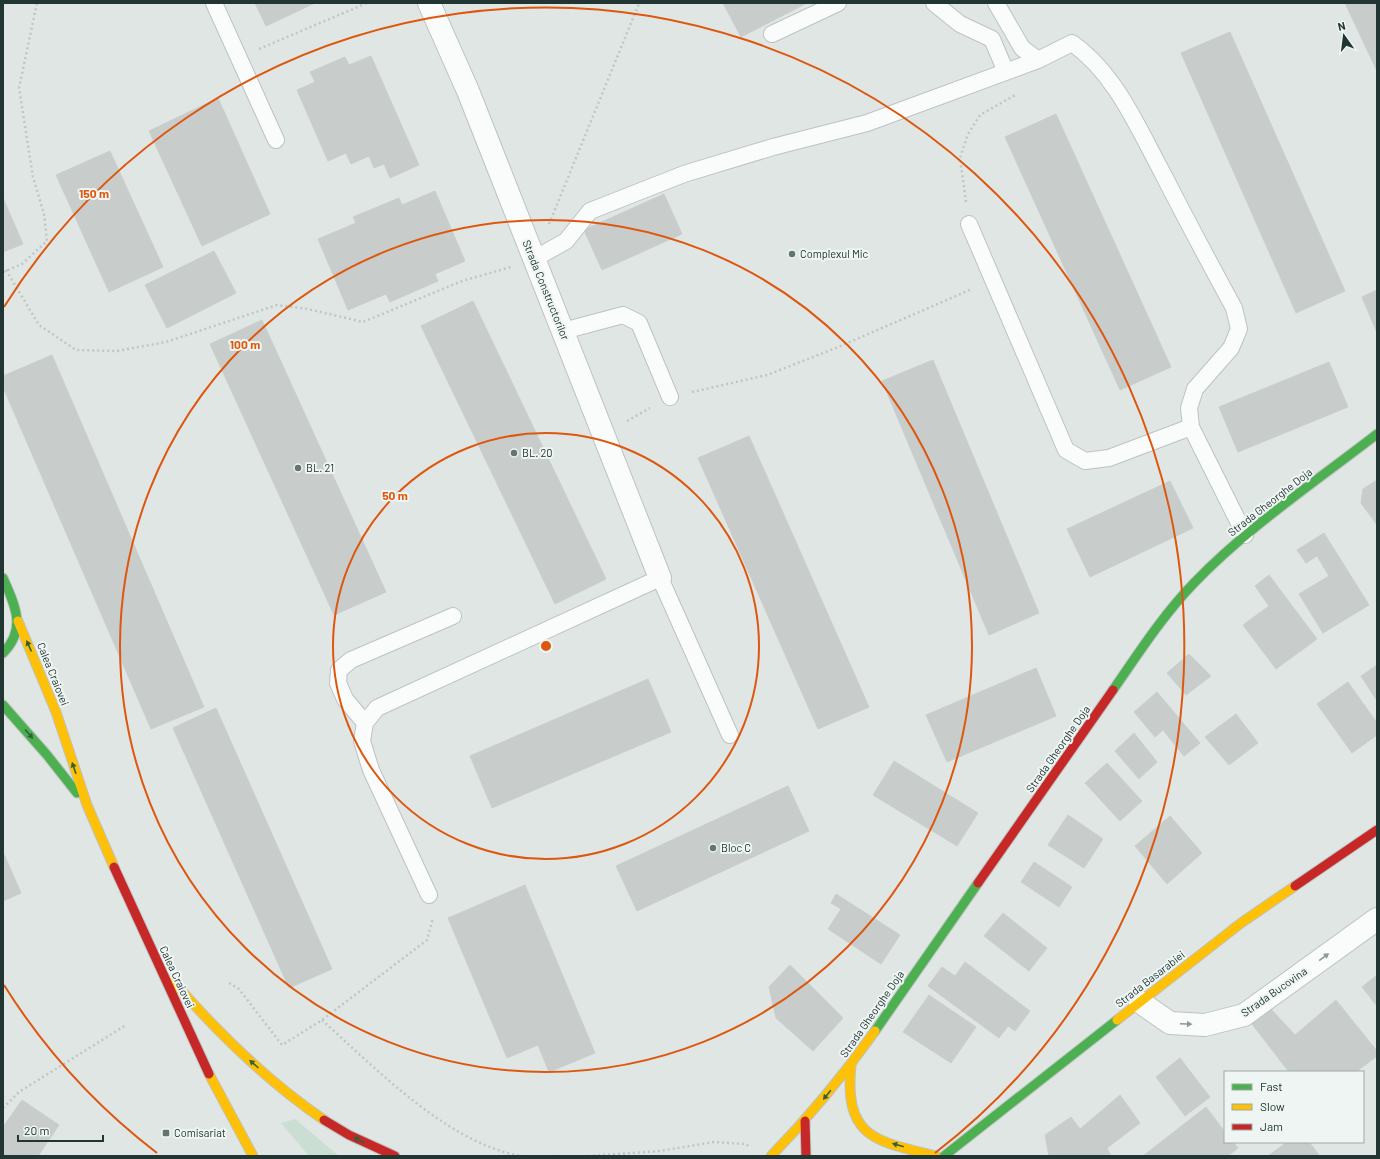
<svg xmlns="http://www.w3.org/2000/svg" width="1380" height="1159" font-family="Barlow,sans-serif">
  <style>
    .green { fill: #cbded3 }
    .building { fill: #c8cdcb; stroke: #c9cfcd }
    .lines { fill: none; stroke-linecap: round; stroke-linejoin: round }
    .lane-casing { stroke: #bdc3c1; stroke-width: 18 }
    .street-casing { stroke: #bdc3c1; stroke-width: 24 }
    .fast-casing { stroke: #bdc3c2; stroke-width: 11 }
    .slow-casing { stroke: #bdc3c2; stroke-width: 11 }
    .jam-casing { stroke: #bdc3c2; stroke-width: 11 }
    .path { stroke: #bfc7c5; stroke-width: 2.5; stroke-dasharray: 2 3; stroke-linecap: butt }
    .lane { stroke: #fafbfb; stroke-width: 16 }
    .street { stroke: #fafbfb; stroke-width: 22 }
    .fast { stroke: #4caf50; stroke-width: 9 }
    .slow { stroke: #ffc107; stroke-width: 9 }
    .jam { stroke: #c62828; stroke-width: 9 }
    .oneway { fill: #30603d }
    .oneway2 { fill: #8e9897 }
    .ring { fill: none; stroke: #de570e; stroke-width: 2 }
    .poi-dot { fill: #647471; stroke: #eef5f3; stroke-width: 1.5 }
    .labels { text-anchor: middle; stroke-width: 4; stroke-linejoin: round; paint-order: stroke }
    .poi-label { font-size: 11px; fill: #213633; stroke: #eef5f3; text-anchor: start }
    .street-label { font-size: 11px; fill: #213633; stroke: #eef5f3 }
    .centre { fill: #de570e; stroke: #eef5f3; stroke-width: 2 }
    .ring-label { font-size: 12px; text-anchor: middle; font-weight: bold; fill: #de570e; stroke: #eef5f3; stroke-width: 4; stroke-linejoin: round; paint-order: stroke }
  </style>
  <rect width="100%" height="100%" fill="#e0e6e4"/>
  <!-- green -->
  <path class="green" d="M295,1119L339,1156H309L281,1123Z"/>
  <!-- building -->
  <path class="building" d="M255,3H315L266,26Z
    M723,3H807L741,37Z
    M1345,3H1377V71Z
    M1230,32L1345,291L1296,313L1181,53Z
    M371,56L419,165L390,178L384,164L374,168L369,156L351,164L346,153L328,161L297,90L315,82L310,72L345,57L349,65Z
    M218,98L270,214L202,246L149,131Z
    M1056,114L1171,367L1120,390L1005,137Z
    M110,151L163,267L109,292L56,175Z
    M435,191L465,261L435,274L438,281L390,302L386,294L348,310L318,239L356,223L353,217L399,198L402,205Z
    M664,194L682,234L602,270L584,230Z
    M3,198L23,244L3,252Z
    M214,251L236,293L167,328L145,285Z
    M1377,290V333L1362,297Z
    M473,301L606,579L555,604L421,326Z
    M262,320L386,592L334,615L210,344Z
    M52,355L204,707L151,729L3,387V376Z
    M933,360L1039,613L989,635L882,381Z
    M1329,362L1348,407L1238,452L1219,407Z
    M749,436L869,707L818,729L698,458Z
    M1377,480V525L1361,503L1363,489Z
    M1170,481L1193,528L1090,577L1067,529Z
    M1324,533L1369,605L1323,633L1299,594L1329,576L1317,556L1306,563L1297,550Z
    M1269,575L1317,639L1276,669L1243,625L1269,606L1255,586Z
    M1189,654L1211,676L1186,695L1167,673Z
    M1377,665V701L1361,676Z
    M1036,668L1056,716L947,762L926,715Z
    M648,679L671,732L492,808L470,756Z
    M1348,682L1377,723V735L1352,753L1317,704Z
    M1157,692L1200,743L1184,756L1163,730L1155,737L1134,712Z
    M216,708L332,969L289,988L173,728Z
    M1236,714L1258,743L1229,765L1205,737Z
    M1134,733L1157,762L1139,779L1115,751Z
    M894,761L978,813L957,846L873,795Z
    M1107,763L1142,801L1120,821L1085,783Z
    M788,786L809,831L637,911L616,866Z
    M1068,815L1103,839L1084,868L1048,845Z
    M1170,816L1202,853L1167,884L1135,846Z
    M3,852L21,893L3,901Z
    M1034,862L1072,887L1059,907L1021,882Z
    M525,885L595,1053L549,1072L538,1045L507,1058L448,918Z
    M836,894L900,935L881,964L828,929L841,909L831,903Z
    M1003,913L1047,948L1029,971L984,936Z
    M965,962L1030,1011L1015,1031L1008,1026L999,1038L928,986L942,967L955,976Z
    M790,965L843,1018L813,1051L776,1018L769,987Z
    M1377,975V1006L1362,987Z
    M929,995L976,1027L951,1063L903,1032Z
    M1336,1000L1377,1051V1056L1356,1072H1289L1252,1024L1271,1009L1295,1035Z
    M1180,1058L1210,1097L1185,1116L1156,1077Z
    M1120,1095L1140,1123L1107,1148L1111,1156H1049L1045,1135L1071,1117L1080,1129Z
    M22,1100L59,1125L38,1156H3V1127Z
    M1206,1107L1225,1132V1142H1233L1238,1148L1228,1156H1143Z
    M1287,1142H1309L1320,1156H1268Z"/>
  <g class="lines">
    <defs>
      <path id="lane" d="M214,3L276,140
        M934,3L960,24L992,39L1006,72
        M996,3L1022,48L1038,60L1072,43C1116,74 1138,128 1163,174C1186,219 1210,264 1234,308L1239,329L1231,348L1195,389L1189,408L1191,427L1245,535
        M772,34L838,3
        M969,224L1066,450L1085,461L1109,458L1191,427
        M534,259L566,241L590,211L684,174L773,147L867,123L1038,60
        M563,331L623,315L639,323L670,397
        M365,723L345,699L338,683L339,670L351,660L453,616
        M429,895L371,770L362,741L365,723L377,708L660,578L730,735"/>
      <path id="street" d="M429,3L468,91L660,578
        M1140,1002L1170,1023L1205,1025L1244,1015L1377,919"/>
      <path id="fast" d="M3,578C15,605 27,629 3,653
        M1113,690C1138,654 1163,615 1194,583C1248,527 1315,482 1377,434
        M3,705L47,755L77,793
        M875,1031L978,883
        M944,1156L1117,1020"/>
      <path id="slow" d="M18,621L56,712L87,805L114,867
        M173,981C218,1033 267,1081 324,1120
        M1117,1020L1241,923L1295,886
        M851,1065C844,1138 875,1141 936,1156
        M209,1074L253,1156
        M771,1156C809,1117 843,1076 875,1031"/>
      <path id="jam" d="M114,867L209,1074
        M978,883L1113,690
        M1295,886L1377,830
        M324,1120L349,1135L395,1156
        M805,1121L806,1156"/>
    </defs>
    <!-- lane casing -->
    <use href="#lane" class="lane-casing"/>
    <!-- street casing -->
    <use href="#street" class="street-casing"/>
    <!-- fast casing -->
    <use href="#fast" class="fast-casing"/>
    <!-- slow casing -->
    <use href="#slow" class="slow-casing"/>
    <!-- jam casing -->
    <use href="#jam" class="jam-casing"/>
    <!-- path -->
    <path class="path" d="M259,49L367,3
      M966,202L960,158L968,134L980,115L1017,94
      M549,224L638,6L641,3
      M6,270L39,325L76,350L117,351L166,342L277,305L308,309L363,322L462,281L511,267
      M3,272L22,264L47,241L44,214L33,177L19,88L37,3
      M692,392L767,375L836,348L972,289
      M627,421L650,408
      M229,983L239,989L282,1045L322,1020L427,940L433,918
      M322,1020C375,1068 445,1140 516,1155C529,1158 545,1156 559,1156
      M3,1108L19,1092L126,1025
      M588,1156L660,1151L714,1142L746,1144L748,1146"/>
    <!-- lane -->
    <use href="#lane" class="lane"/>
    <!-- street -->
    <use href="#street" class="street"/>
    <!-- fast -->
    <use href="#fast" class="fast"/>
    <!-- slow -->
    <use href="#slow" class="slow"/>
    <!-- jam -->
    <use href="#jam" class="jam"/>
  </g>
  <!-- one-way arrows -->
  <defs><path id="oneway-solid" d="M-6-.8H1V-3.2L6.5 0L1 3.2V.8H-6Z"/></defs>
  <g class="oneway">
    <use href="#oneway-solid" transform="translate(29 646) rotate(-114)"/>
    <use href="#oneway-solid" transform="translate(29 734) rotate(49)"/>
    <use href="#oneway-solid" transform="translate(74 768) rotate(-109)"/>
    <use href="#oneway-solid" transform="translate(254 1064) rotate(-138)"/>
    <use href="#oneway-solid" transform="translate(827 1095) rotate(129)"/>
    <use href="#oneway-solid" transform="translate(359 1140) rotate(-153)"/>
    <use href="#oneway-solid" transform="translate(898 1145) rotate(-164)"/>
  </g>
  <g class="oneway2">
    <use href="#oneway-solid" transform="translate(1324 957) rotate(-36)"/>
    <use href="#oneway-solid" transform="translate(1186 1024) rotate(3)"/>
  </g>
  <!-- distance rings -->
  <g class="ring">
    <circle cx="546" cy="646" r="213"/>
    <circle cx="546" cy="646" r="426"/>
    <path d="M157 1153A639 639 0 0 1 4 985M4 307A639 639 0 1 1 935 1153"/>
  </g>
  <!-- markers -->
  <g class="poi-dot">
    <circle cx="792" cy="254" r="4"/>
    <circle cx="514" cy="453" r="4"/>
    <circle cx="298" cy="468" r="4"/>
    <circle cx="713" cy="848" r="4"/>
    <rect x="162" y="1129" width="8" height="8" rx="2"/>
  </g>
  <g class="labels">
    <!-- poi labels -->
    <g class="poi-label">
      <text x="800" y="258">Complexul Mic</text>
      <text x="522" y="457">BL. 20</text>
      <text x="306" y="472">BL. 21</text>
      <text x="721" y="852">Bloc C</text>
      <text x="174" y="1137">Comisariat</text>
    </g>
    <!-- street labels -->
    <g class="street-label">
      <text transform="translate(546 290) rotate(68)" y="4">Strada Constructorilor</text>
      <text transform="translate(1270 502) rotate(-38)" y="4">Strada Gheorghe Doja</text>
      <text transform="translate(53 674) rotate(68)" y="4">Calea Craiovei</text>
      <text transform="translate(1058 749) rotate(-55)" y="4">Strada Gheorghe Doja</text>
      <text transform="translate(177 977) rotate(65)" y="4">Calea Craiovei</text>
      <text transform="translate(1150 979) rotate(-38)" y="4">Strada Basarabiei</text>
      <text transform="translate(1274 992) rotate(-35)" y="4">Strada Bucovina</text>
      <text transform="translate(872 1014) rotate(-55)" y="4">Strada Gheorghe Doja</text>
    </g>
  </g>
  <circle cx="546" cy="646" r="6" class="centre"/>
  <g class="ring-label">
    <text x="94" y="198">150 m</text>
    <text x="245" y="349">100 m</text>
    <text x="395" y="500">50 m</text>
  </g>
  <!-- border -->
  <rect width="1380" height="1159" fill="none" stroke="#213633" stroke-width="8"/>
  <!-- legend -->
  <rect x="1224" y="1071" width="140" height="72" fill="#eef5f3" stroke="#9ca9a6"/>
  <rect x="1232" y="1084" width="20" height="6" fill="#4caf50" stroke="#9ca9a6"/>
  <text x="1260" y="1091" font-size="12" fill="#213633">Fast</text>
  <rect x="1232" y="1104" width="20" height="6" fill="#ffc107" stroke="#9ca9a6"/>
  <text x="1260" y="1111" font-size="12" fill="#213633">Slow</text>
  <rect x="1232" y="1124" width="20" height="6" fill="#c62828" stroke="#9ca9a6"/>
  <text x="1260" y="1131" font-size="12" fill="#213633">Jam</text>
  <!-- north arrow -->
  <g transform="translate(1344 36) rotate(346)" stroke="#eef5f3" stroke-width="3" paint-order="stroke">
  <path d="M0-3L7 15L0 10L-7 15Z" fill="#213633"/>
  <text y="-6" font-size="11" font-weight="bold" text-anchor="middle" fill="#213633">N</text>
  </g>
  <!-- scale -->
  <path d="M18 1135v6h85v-6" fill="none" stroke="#213633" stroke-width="2"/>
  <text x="24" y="1135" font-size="12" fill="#213633" stroke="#eef5f3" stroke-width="3" paint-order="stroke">20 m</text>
</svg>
